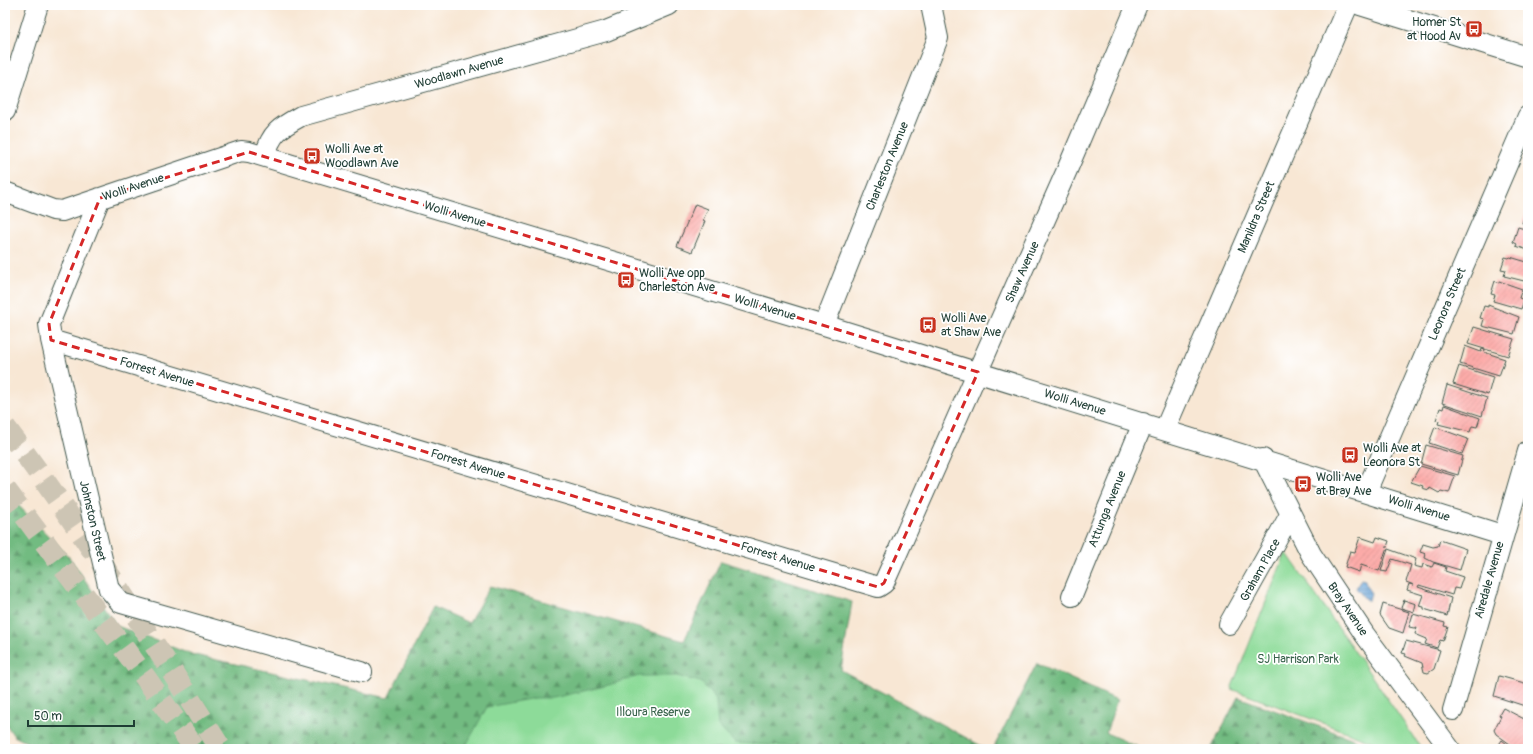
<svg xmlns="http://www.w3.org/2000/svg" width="1533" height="754" font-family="Pangolin,sans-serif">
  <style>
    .forest { fill: url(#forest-firs); stroke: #487c5a }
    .park { fill: #8ddb99; stroke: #568c66 }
    .water { fill: url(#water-rules); stroke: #426f85 }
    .building { fill: url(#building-hatch) }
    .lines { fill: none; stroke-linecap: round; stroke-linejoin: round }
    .highway-tunnel { stroke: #cdc5b4; stroke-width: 22; stroke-dasharray: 22 11; stroke-linecap: butt }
    .minor-casing { stroke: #40564c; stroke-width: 22 }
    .minor { stroke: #fff; stroke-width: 20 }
    .marked { fill: none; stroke: #d62828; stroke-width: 3; stroke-dasharray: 8 5; stroke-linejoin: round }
    .labels { text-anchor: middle; stroke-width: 3.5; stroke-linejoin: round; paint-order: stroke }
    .poi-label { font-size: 12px; fill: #1f3d34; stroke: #fff; text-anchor: start }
    .street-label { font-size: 12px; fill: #1f3d34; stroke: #fff }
    .park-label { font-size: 12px; fill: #3a644d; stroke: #fff }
  </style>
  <defs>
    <pattern id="forest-firs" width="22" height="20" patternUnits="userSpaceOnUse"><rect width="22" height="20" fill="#72bb81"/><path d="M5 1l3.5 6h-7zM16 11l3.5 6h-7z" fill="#5d996a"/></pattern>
    <pattern id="water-rules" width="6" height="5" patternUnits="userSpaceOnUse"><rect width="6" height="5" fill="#66a1d6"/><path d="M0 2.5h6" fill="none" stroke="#5384ae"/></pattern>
    <pattern id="building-hatch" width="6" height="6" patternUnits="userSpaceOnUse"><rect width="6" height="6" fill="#fdaba9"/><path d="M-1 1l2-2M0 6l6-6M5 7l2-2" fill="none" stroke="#d89492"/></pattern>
  </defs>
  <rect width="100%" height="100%" fill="#fff"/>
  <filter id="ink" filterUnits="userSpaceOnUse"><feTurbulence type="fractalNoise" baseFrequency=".025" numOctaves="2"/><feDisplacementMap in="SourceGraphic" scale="8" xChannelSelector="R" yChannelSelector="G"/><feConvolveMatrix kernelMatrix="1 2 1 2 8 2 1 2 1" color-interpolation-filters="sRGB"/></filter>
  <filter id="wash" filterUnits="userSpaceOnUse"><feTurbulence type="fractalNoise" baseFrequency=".012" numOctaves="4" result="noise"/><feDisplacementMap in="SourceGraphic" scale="16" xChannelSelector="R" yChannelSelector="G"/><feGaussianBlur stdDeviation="0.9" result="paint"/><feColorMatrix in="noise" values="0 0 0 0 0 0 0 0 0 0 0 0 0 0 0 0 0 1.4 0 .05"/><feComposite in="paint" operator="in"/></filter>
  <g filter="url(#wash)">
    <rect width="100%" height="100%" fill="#f8e7d4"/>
    <!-- forest -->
    <path class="forest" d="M5,488L13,500L69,557L117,626L190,654L388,698L433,607L469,623L490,586L684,641L721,561L852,602L841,670L987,749H40L14,736L5,723Z
      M1037,663L1117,700L1106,733L1143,749H993Z
      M1238,697L1381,749H1211Z"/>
    <!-- park -->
    <path class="park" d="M1286,552L1422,749H1392L1231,689Z
      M639,676H677L701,682L716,700L718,726L735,743L841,749H464L487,707L535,698H553L605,686Z"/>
    <!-- water -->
    <path class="water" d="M1361,579L1365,580L1366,586L1371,593L1369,600H1366L1356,588Z"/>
    <g id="blocks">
      <!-- building -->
      <path class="building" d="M695,204L708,209L703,220L705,221L692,252L677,246Z
        M1526,212H1528V228L1525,227L1526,224L1522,223Z
        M1518,227L1528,230V250L1516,246L1517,244L1513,242Z
        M1505,257L1509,258L1510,257L1527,262L1528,282L1504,276L1506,270L1501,269Z
        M1495,281L1499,283V281L1522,289L1519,298L1524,300L1521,309L1493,301L1495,295L1491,294Z
        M1488,305L1519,317L1514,334L1482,326L1484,319L1480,318L1484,306L1488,307Z
        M1474,327L1514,339L1508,356L1468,344Z
        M1465,346L1481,352L1482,349L1485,350L1484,352L1505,359L1499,376L1460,364Z
        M1459,366L1493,377L1488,395L1453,384Z
        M1447,385L1487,398L1482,416L1442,403Z
        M1444,405L1480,418L1477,427L1472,426L1470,432L1438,424L1439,421L1436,420L1440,408L1443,409Z
        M1435,427L1468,439L1462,454L1429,443Z
        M1426,445L1463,456L1458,475L1421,464Z
        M1420,466L1455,476L1449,493L1441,491L1439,493L1430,488L1429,490L1422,488L1423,486L1411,482Z
        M1360,537L1375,542L1377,537L1389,541L1379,571L1361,565L1359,572L1345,567L1350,551L1355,552Z
        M1440,540L1466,549L1460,570L1433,562L1425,558L1426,554L1420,552L1423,544L1433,547L1438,546Z
        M1388,549L1416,559L1414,566L1422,568L1423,564L1432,567L1434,563L1446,567L1445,571L1463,577L1459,589L1454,588L1452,595L1419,585L1418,587L1451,598L1447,616L1424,609V607L1419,606L1423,595L1407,590L1409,584L1414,585L1406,582L1411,565L1392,559L1387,572L1381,571Z
        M1404,600L1416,604L1414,612L1401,608Z
        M1383,604L1409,612L1403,633L1389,628L1380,615Z
        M1413,614L1445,623L1444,626L1448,627L1443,641L1440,640L1437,648L1425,644L1427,639L1415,634L1417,627L1414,628L1409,627Z
        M1406,641L1440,650L1434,669L1428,673L1424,672L1422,663L1405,656L1406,654L1402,653Z
        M1499,676L1528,684V707L1494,696Z
        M1503,708L1528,721V749H1517L1496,734L1494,730L1501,716L1499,715Z
        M1502,740L1513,749H1496Z"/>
    </g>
  </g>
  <g filter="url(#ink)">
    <use href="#blocks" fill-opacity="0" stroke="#40564c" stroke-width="1"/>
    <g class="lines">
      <!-- highway-tunnel -->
      <path class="highway-tunnel" d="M5,427C83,530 152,640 221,749
        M5,489L145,677L195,749"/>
      <defs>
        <path id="minor" d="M1360,5L1528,57
          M5,111L38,5
          M265,156C271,132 281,127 301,116L606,31L669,5
          M5,192L53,210L62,211L241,151L249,152L824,325L1502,535
          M100,198L49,324L51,340L109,589L121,603L362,672
          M824,325L938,38L931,5
          M51,340L878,587L884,583L1067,170L1137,5
          M1165,429L1348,5
          M1263,459L1311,554L1365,635L1450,749
          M1366,492L1528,116
          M1072,596L1143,423
          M1229,624L1290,515
          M1453,710L1528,451"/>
      </defs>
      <!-- minor casing -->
      <use href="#minor" class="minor-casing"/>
      <!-- minor -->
      <use href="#minor" class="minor"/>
    </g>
  </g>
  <!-- marked area -->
  <path class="marked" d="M249,152L978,372L884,583L878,587L51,340L49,324L100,198Z"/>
  <!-- icons -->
  <defs>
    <symbol id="bus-square" viewBox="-11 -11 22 22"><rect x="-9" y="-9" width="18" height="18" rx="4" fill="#c8321e" stroke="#fff"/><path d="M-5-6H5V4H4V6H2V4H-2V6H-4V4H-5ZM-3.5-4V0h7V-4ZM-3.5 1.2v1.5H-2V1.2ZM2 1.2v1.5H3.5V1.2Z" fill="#fff"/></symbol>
  </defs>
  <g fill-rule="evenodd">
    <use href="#bus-square" x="1464" y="19" width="20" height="20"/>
    <use href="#bus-square" x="302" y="146" width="20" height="20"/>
    <use href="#bus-square" x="616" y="270" width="20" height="20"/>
    <use href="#bus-square" x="918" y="315" width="20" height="20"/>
    <use href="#bus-square" x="1340" y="445" width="20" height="20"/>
    <use href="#bus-square" x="1293" y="474" width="20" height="20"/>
  </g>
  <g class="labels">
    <!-- poi labels -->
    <g class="poi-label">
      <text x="1461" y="26" text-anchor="end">Homer St<tspan x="1461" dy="14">at Hood Av</tspan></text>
      <text x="325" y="153">Wolli Ave at<tspan x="325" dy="14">Woodlawn Ave</tspan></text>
      <text x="639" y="277">Wolli Ave opp<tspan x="639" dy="14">Charleston Ave</tspan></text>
      <text x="941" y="322">Wolli Ave<tspan x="941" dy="14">at Shaw Ave</tspan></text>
      <text x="1363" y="452">Wolli Ave at<tspan x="1363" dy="14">Leonora St</tspan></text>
      <text x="1316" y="481">Wolli Ave<tspan x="1316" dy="14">at Bray Ave</tspan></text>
    </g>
    <!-- street labels -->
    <g class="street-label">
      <text transform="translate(459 72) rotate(-16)" y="4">Woodlawn Avenue</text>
      <text transform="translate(887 166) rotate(-68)" y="4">Charleston Avenue</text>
      <text transform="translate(133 187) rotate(-18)" y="4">Wolli Avenue</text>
      <text transform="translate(455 214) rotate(17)" y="4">Wolli Avenue</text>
      <text transform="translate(1256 217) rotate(-67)" y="4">Manildra Street</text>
      <text transform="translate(1022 272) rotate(-66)" y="4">Shaw Avenue</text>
      <text transform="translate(1447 304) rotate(-67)" y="4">Leonora Street</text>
      <text transform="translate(765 307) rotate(17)" y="4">Wolli Avenue</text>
      <text transform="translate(157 372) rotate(17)" y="4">Forrest Avenue</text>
      <text transform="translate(1075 402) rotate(17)" y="4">Wolli Avenue</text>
      <text transform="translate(468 464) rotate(17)" y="4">Forrest Avenue</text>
      <text transform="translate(1419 508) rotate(17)" y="4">Wolli Avenue</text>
      <text transform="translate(1107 509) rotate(-68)" y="4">Attunga Avenue</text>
      <text transform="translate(93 521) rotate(77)" y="4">Johnston Street</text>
      <text transform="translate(778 557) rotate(17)" y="4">Forrest Avenue</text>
      <text transform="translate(1260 570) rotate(-61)" y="4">Graham Place</text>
      <text transform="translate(1489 580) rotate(-74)" y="4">Airedale Avenue</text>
      <text transform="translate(1348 609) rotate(56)" y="4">Bray Avenue</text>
    </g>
    <!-- park labels -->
    <g class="park-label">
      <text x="1298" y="663">SJ Harrison Park</text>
      <text x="653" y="716">Illoura Reserve</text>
    </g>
  </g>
  <!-- margin -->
  <rect width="1533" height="754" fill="none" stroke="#fff" stroke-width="20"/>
  <!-- scale -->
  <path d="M28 720v6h106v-6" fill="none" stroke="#1f3d34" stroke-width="2"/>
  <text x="34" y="720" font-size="12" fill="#1f3d34" stroke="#ffffff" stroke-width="3" paint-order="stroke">50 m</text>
</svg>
